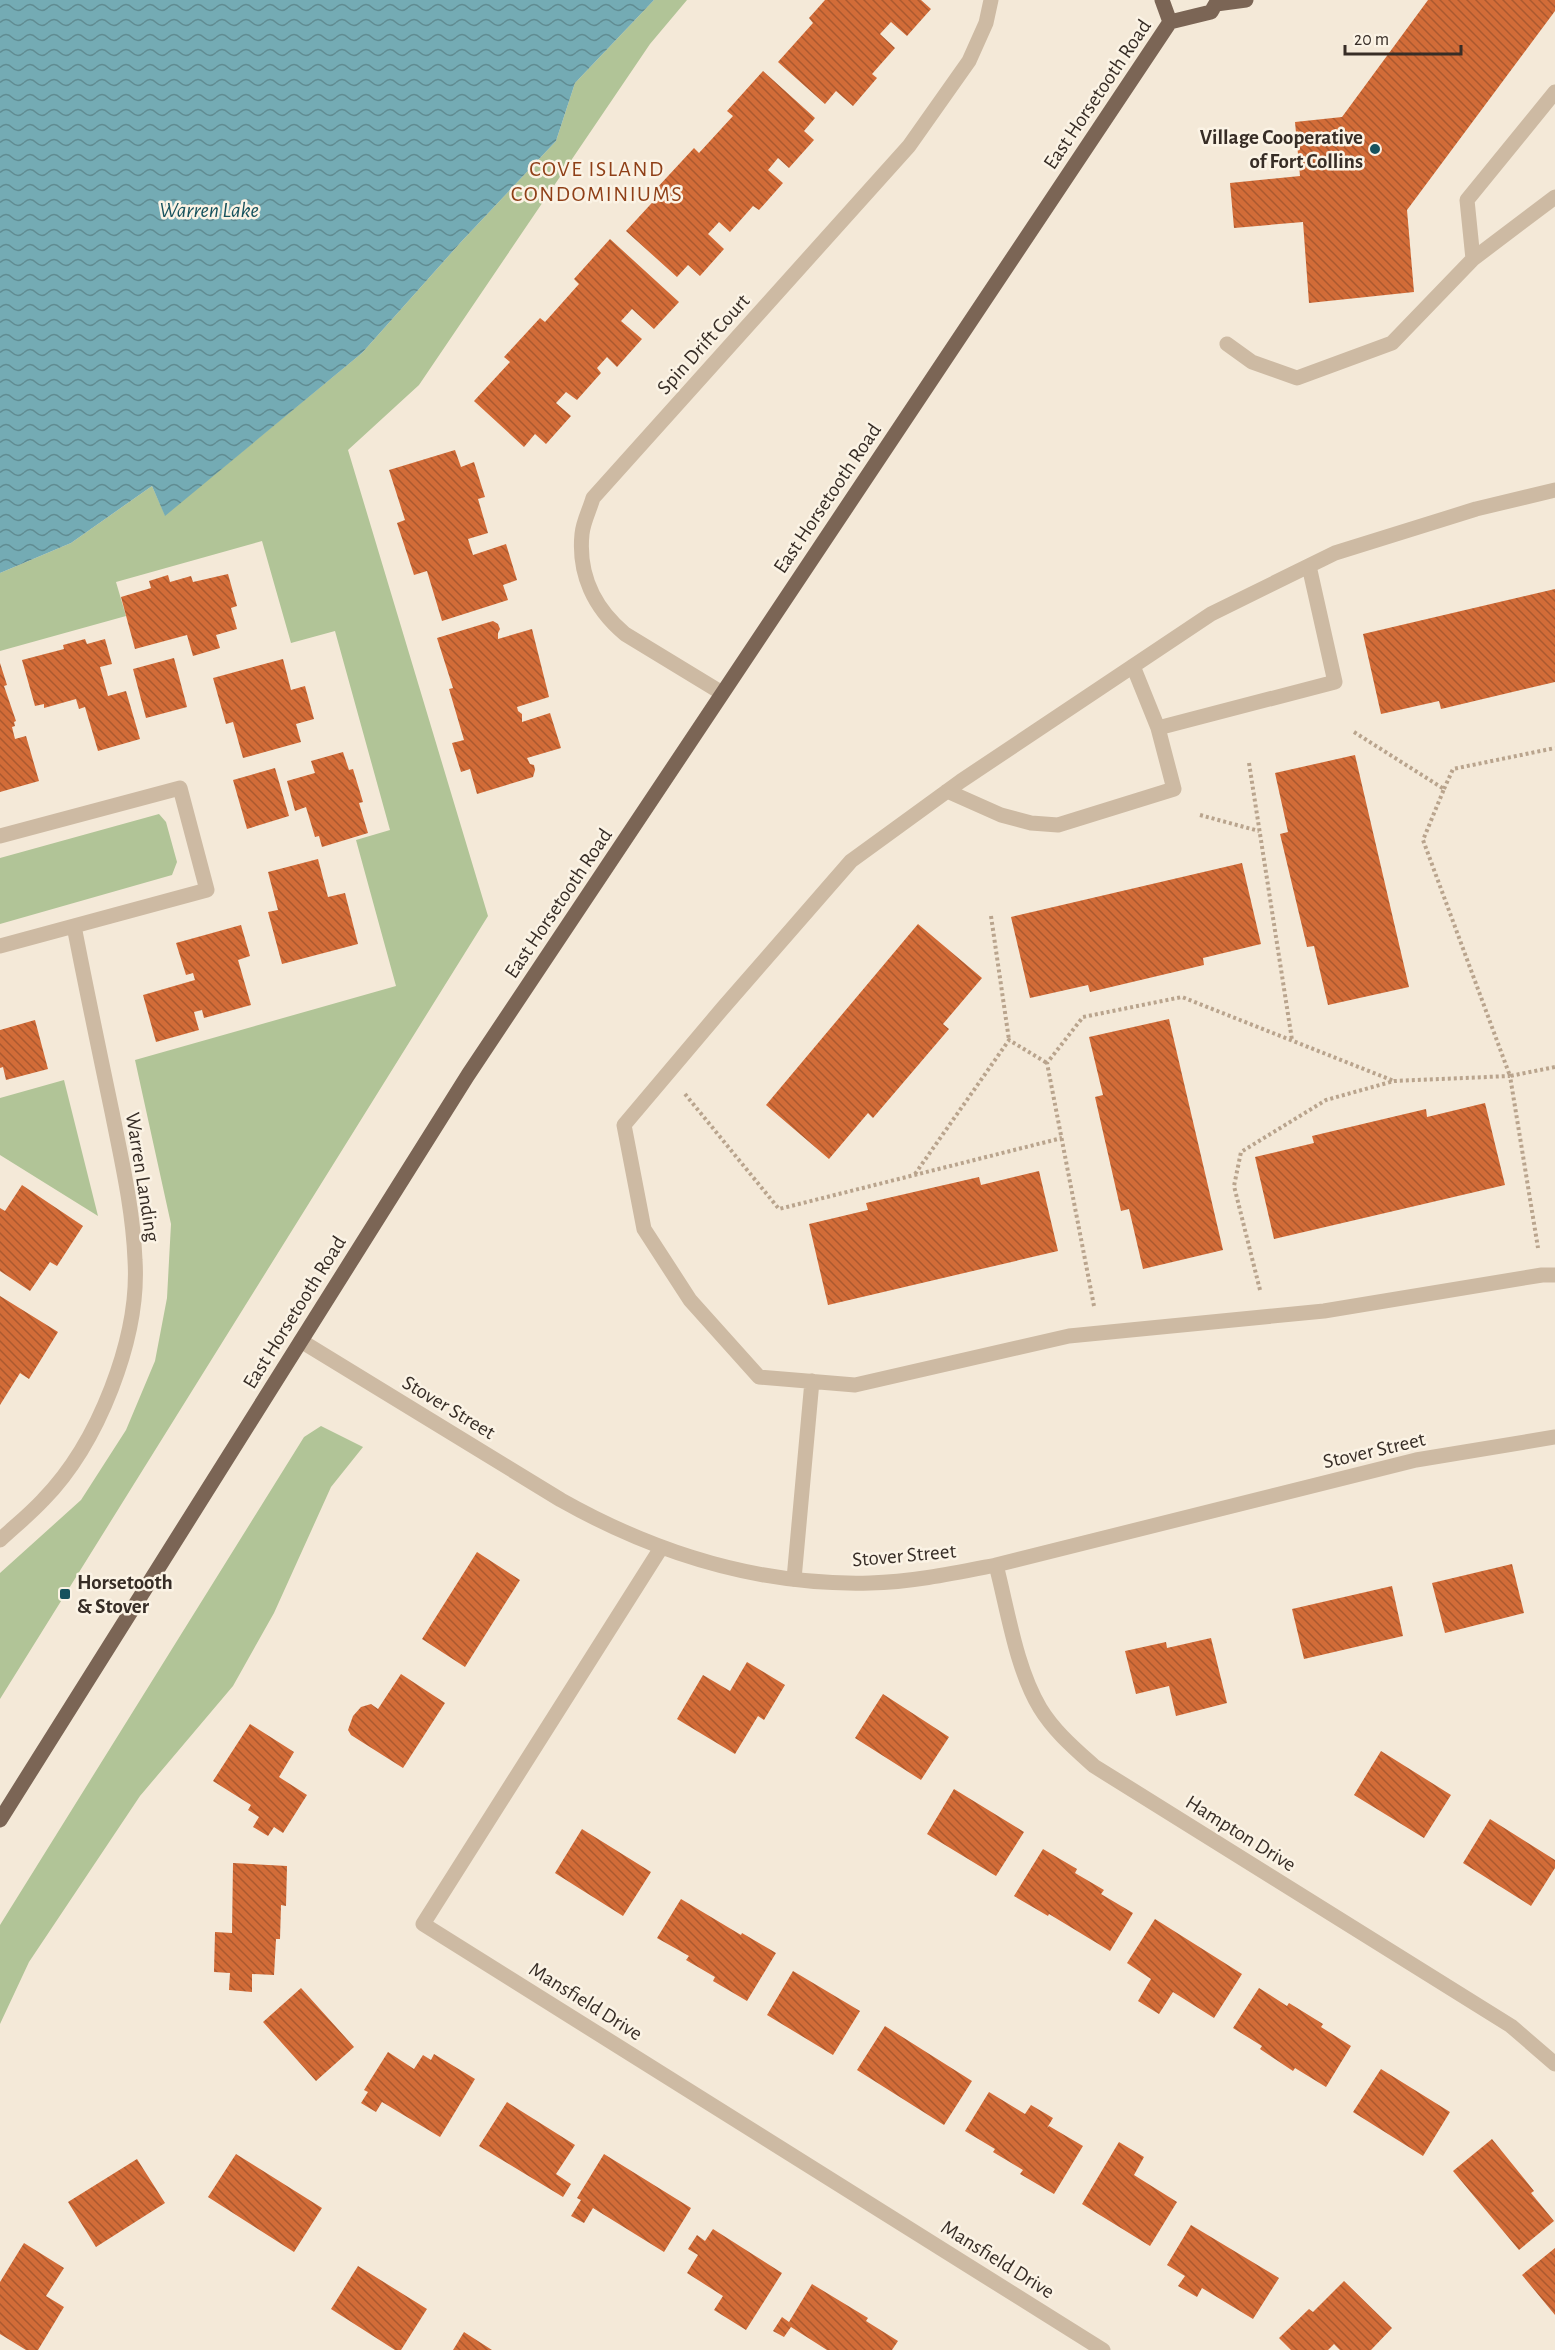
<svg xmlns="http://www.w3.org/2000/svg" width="1555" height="2350" font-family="'Alegreya Sans',sans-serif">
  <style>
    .green { fill: #b1c497 }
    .water { fill: url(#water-waves) }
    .building { fill: url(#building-back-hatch) }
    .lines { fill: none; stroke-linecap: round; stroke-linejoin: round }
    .path { stroke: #b9a48d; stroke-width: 4; stroke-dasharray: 3 3; stroke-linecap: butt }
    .lane { stroke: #cdbaa3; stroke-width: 15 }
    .street { stroke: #cdbaa3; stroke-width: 15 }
    .primary { stroke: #7b6555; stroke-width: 15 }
    .poi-dot { fill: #17525d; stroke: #fbf3e5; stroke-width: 2 }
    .labels { text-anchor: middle; stroke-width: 5; stroke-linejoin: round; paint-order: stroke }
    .street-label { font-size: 21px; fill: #372d26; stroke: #fbf3e5 }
    .poi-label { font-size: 21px; font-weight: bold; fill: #372d26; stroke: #fbf3e5; text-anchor: end }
    .neighbourhood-label { font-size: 22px; letter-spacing: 1.5px; fill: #8f3f17; stroke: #fbf3e5 }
    .water-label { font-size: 22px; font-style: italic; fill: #17525d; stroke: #fbf3e5 }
  </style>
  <defs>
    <pattern id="water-waves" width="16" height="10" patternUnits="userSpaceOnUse" patternTransform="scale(1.5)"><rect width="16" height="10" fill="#74abb4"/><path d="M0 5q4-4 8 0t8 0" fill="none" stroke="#608c92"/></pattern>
    <pattern id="building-back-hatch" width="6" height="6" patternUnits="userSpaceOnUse" patternTransform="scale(1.5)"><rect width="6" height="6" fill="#d26c38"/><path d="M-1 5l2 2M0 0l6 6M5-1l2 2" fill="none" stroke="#ab592f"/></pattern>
  </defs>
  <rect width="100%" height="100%" fill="#f4e9d8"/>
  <!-- green -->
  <path class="green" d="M654,0H687L650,44L419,385L348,450L488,916L0,1699V1573L81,1500L126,1430L155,1361L167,1298L171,1224L135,1060L396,986L356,840L390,830L335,631L291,643L262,541L116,582L126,616L0,651V573L71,543L152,486L165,515L362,353L461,242L556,141L575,83Z
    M159,814L166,822L177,862L172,875L0,924V858Z
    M64,1080L98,1216L0,1155V1098Z
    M321,1426L363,1447L331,1487L274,1613L233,1686L140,1796L29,1962L0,2024V1925L304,1437Z"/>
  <!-- water -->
  <path class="water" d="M0,0H654L575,83L556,141L461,242L362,353L165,516L152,486L71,543L0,573Z"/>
  <!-- building -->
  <path class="building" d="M825,0H921L931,9L907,36L891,22L880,34L895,48L872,74L877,78L853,106L836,91L825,104L778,62L813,23L809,18Z
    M1428,0H1555V11L1407,210L1414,292L1309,303L1303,222L1234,228L1230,183L1300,176L1295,122L1342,117Z
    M763,71L815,118L804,131L814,140L789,168L778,158L768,170L783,183L759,210L753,206L730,232L719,222L708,234L724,249L700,276L688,265L677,277L626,231L661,193L656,189L694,148L699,153L733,116L727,111Z
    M610,239L679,302L654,329L632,309L621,321L642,339L617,367L607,357L597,368L601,373L577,400L566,392L556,403L571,416L546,444L535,434L524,447L474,401L510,362L504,357L540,318L545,322L579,284L574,279Z
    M455,450L461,467L474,462L485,497L478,499L488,533L468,539L473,555L506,544L517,580L503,585L508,600L442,621L427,571L414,575L397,523L405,520L389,470Z
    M228,574L237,606L231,608L237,629L216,635L220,648L193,656L187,635L135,649L121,597L151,588L149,581L168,575L170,582L191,576L193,582Z
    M1555,589V682L1441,709L1439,701L1381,714L1363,634Z
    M493,621L498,624L500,629L498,633V639L532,629L549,697L517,707L518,711L522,714V722L550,713L561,748L527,758L530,764L534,765L535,770L533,777L477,794L470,769L461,772L452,743L464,740L449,689L453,688L437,638Z
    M85,639L87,644L105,639L112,664L100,667L108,696L126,691L140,739L98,751L85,707L79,709L76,699L44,708V704L35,706L22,660L64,649L63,645Z
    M174,658L187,707L146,718L133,669Z
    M283,659L291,690L305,686L314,719L296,724L301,742L243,758L233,722L226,724L213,678Z
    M0,663L7,685L4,686L16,721L14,722L15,726L12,727L15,739L26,736L39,781L0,792Z
    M343,752L349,770L353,769L363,802L359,803L368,833L322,847L319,836L315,837L306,807L295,811L287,781L315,773L311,761Z
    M1355,755L1409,987L1328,1005L1314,946L1307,947L1280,834L1288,832L1275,773Z
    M275,768L289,816L247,829L233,780Z
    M318,859L328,897L345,893L358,944L282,964L268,912L278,910L268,872Z
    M1242,863L1261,944L1203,958L1204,965L1090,992L1088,985L1030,998L1011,917Z
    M918,924L982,978L943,1024L949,1029L873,1118L868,1113L829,1159L766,1105Z
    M241,925L250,956L238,960L251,1005L204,1018L202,1010L194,1012L199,1030L156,1042L143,995L195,980L193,973L186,975L176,943Z
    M1169,1019L1223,1250L1143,1269L1129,1209L1121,1211L1095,1097L1103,1095L1089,1037Z
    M35,1020L48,1069L6,1080L3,1067L0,1068V1030Z
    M1485,1103L1505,1185L1274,1239L1255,1157L1314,1143L1312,1136L1426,1109L1427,1117Z
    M1039,1171L1058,1251L828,1305L809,1224L868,1210L866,1203L979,1177L981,1185Z
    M22,1185L83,1226L57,1266L50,1262L30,1291L0,1271V1208L5,1211Z
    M0,1296L58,1332L29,1379L20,1373L0,1405Z
    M477,1552L520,1580L465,1667L422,1639Z
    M1512,1564L1524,1613L1445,1633L1432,1583Z
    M1392,1586L1403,1636L1304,1659L1292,1609Z
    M1211,1638L1227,1703L1176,1716L1169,1686L1136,1694L1125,1651L1166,1642L1167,1648Z
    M747,1662L785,1685L764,1720L758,1716L735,1754L677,1719L703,1675L730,1691Z
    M401,1674L445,1703L403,1768L351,1735L348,1730L353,1716L361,1707L371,1704L378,1709Z
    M883,1694L949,1737L921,1780L855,1738Z
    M250,1724L294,1752L279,1777L307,1795L283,1833L274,1827L268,1836L253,1827L259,1817L248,1810L251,1805L213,1781Z
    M1381,1751L1451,1795L1424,1838L1354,1795Z
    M954,1789L1024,1832L996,1876L927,1834Z
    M1490,1819L1555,1860V1868L1531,1906L1463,1863Z
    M582,1829L651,1872L623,1916L555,1873Z
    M1043,1849L1077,1869L1075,1873L1104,1890L1101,1894L1133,1913L1110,1951L1049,1914L1048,1916L1014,1896Z
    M233,1863L287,1866L286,1906L281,1905L280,1939H276L274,1975L252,1974V1992L229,1990L230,1973L214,1972L215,1932L232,1933Z
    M681,1899L741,1935L742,1933L776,1953L747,2001L713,1981L715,1977L686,1960L689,1956L657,1938Z
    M1155,1919L1242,1974L1214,2018L1173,1992L1159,2014L1138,2001L1151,1979L1127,1963Z
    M793,1971L860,2011L833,2055L767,2015Z
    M301,1988L354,2047L316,2081L263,2022Z
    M1259,1988L1287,2006L1289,2003L1323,2024L1321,2027L1351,2046L1326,2087L1295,2068L1293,2071L1260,2049L1262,2046L1233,2028Z
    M885,2026L972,2081L944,2125L857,2070Z
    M388,2052L414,2069L423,2055L431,2060L434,2054L475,2079L440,2137L382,2102L376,2112L361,2103L368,2092L364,2090Z
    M1381,2069L1450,2112L1423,2156L1353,2112Z
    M989,2092L1025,2114L1031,2105L1053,2118L1047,2128L1049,2126L1083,2146L1054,2194L1020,2174L1023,2170L993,2152L995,2149L965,2131Z
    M507,2102L575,2145L556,2174L571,2184L563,2197L479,2146Z
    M1492,2139L1534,2191L1531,2193L1554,2221L1519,2250L1453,2171Z
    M1119,2142L1144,2157L1134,2175L1177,2202L1150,2246L1082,2204Z
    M236,2154L322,2208L294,2252L208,2197Z
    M604,2154L691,2208L664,2252L593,2208L584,2223L571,2216L581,2200L577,2198Z
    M137,2159L165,2203L96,2247L68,2202Z
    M1191,2225L1279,2278L1253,2319L1202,2288L1197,2297L1178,2286L1185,2276L1167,2265Z
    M713,2229L782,2273L746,2330L714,2310L723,2296L687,2273L698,2255L688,2249L697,2235L705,2241Z
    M24,2243L64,2268L46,2296L64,2307L38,2350H26L0,2334V2282Z
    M1555,2248V2315L1522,2275Z
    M358,2266L427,2309L401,2350H395L331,2309Z
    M1344,2281L1392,2328L1371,2350H1340L1334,2344L1328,2350H1291L1279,2338L1309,2309L1313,2312Z
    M812,2284L868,2318L866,2321L898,2341L892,2350H827L791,2327L784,2337L773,2331L782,2317L789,2322Z
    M464,2332L492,2350H453Z"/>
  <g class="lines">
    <!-- path -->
    <path class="path" d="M1354,732L1444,789L1423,840L1510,1076L1555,1067
      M1249,763L1292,1040
      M1444,789L1453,769L1555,748
      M1200,815L1259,831
      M991,916L1009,1040
      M685,1094L779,1209L1062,1138
      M915,1174L1009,1040L1047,1063
      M1260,1290L1234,1186L1241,1152L1326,1100L1394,1081L1510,1076L1538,1248
      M1094,1306L1047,1063L1083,1017L1182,997L1394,1081"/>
    <!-- lane -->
    <path class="lane" d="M1473,259L1467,200L1555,92
      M1227,344L1252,362L1297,378L1392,343L1473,259L1555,197
      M1555,490L1476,509L1335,553L1211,614L961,781L851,861L722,1009L624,1125L644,1229L690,1300L759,1377L855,1385L1069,1336L1324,1311L1542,1275H1555
      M1133,666L1158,728L1335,682L1309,566
      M947,791L1001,815L1031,823L1058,825L1174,789L1158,728
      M794,1579L812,1381"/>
    <!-- street -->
    <path class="street" d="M722,693L625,634C594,608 578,574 582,534C583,522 590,509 593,498L909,146L969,61L986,23L991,0
      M0,836L180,788L207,890L0,946
      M301,1341L561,1500C657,1554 759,1586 870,1583C913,1582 955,1573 996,1565L1416,1460L1555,1437
      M0,1540C14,1527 30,1514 43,1500C98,1444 140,1338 135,1260C133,1210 122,1162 112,1112C99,1050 86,988 74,926
      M661,1548L423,1924L1103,2350
      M996,1565C1008,1611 1016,1668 1040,1708C1054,1731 1074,1748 1094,1766L1511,2026L1555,2064"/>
    <!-- primary -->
    <path class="primary" d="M1162,0L1170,22
      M1216,4L1246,0
      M0,1820L468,1075L1170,22L1211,12L1218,0"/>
  </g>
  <!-- markers -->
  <g class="poi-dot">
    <circle cx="1375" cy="149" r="6"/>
    <rect x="59" y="1588" width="12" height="12" rx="3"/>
  </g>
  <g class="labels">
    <!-- street labels -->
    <g class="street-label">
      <text transform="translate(1097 94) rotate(-56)" y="7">East Horsetooth Road</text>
      <text transform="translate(703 344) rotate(-48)" y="7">Spin Drift Court</text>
      <text transform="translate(827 498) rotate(-56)" y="7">East Horsetooth Road</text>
      <text transform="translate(558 903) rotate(-56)" y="7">East Horsetooth Road</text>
      <text transform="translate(143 1177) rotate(81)" y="7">Warren Landing</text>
      <text transform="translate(294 1312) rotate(-58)" y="7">East Horsetooth Road</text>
      <text transform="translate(449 1407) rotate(31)" y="7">Stover Street</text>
      <text transform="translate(1374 1450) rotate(-13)" y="7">Stover Street</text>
      <text transform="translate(904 1555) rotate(-5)" y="7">Stover Street</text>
      <text transform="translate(1241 1833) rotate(32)" y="7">Hampton Drive</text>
      <text transform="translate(586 2001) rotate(32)" y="7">Mansfield Drive</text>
      <text transform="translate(998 2259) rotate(32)" y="7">Mansfield Drive</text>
    </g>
    <!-- poi labels -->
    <g class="poi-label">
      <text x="1363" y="144">Village Cooperative<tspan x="1363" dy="24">of Fort Collins</tspan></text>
      <text x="77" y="1589" text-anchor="start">Horsetooth<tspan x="77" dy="24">&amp; Stover</tspan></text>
    </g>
    <!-- neighbourhood labels -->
    <g class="neighbourhood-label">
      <text x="597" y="176">COVE ISLAND<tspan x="597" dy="25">CONDOMINIUMS</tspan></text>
    </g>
    <!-- water labels -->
    <g class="water-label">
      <text x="209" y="217">Warren Lake</text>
    </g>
  </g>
  <!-- scale -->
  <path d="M1345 45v9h116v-9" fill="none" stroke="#372d26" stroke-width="3"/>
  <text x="1354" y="45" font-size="18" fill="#372d26" stroke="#fbf3e5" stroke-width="4.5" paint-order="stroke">20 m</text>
</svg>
